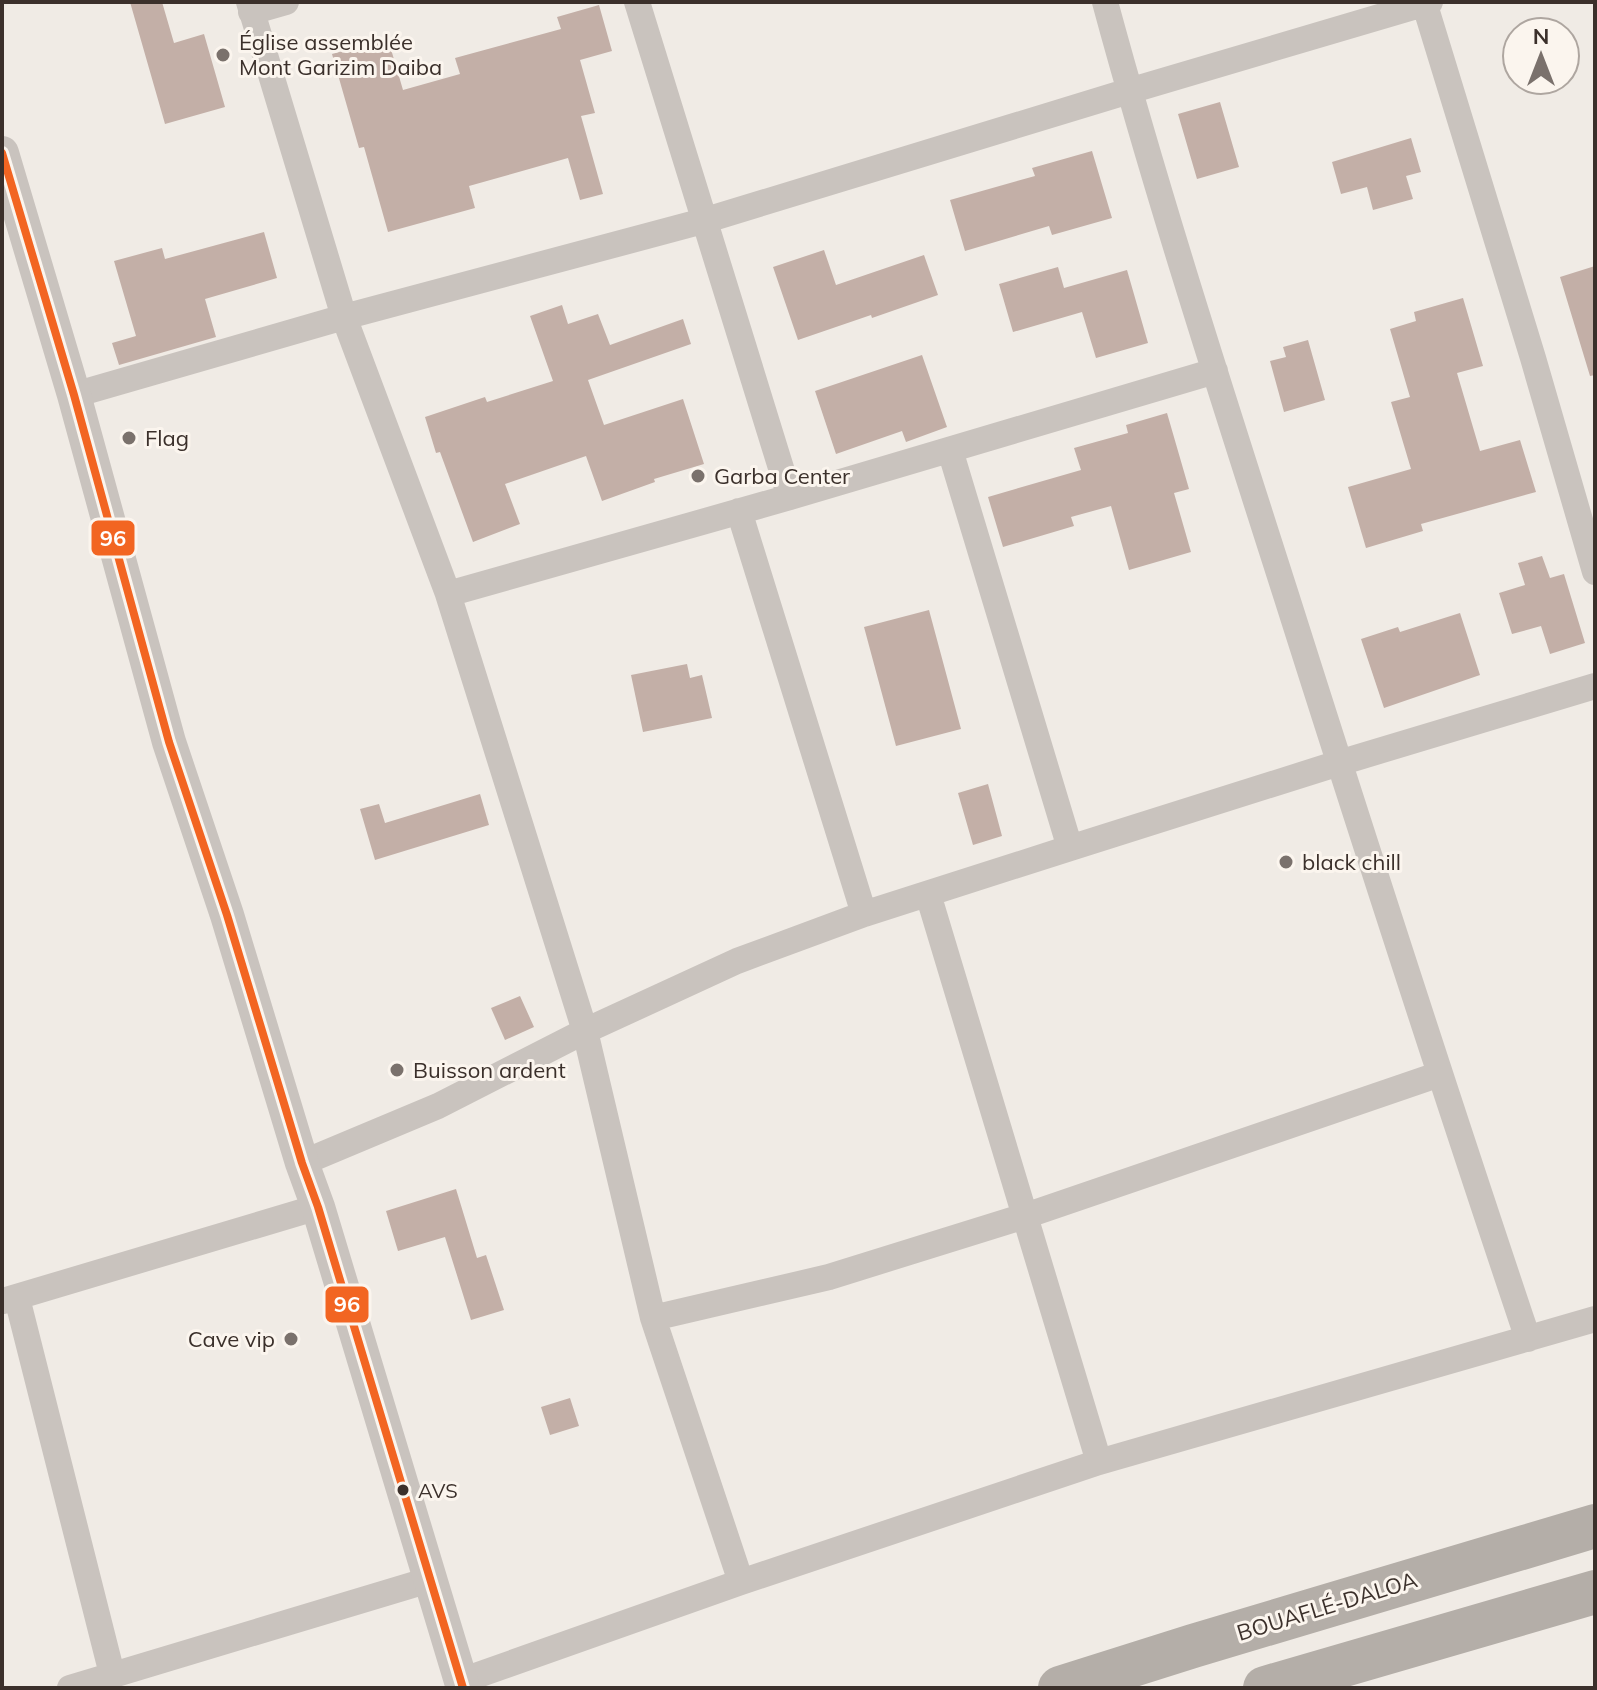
<svg xmlns="http://www.w3.org/2000/svg" width="1597" height="1690" font-family="Mulish,sans-serif">
  <style>
    .building { fill: #c3afa7 }
    .lines { fill: none; stroke-linecap: round; stroke-linejoin: round }
    .minor { stroke: #c9c3be; stroke-width: 26 }
    .tertiary { stroke: #c9c3be; stroke-width: 34 }
    .trunk { stroke: #b4aea8; stroke-width: 44 }
    .bus-1-casing { stroke: #fbf5ee; stroke-width: 14 }
    .bus-1 { stroke: #f26522; stroke-width: 8 }
    .poi-dot { fill: #7a716c; stroke: #fbf5ee; stroke-width: 3 }
    .bus-dot { fill: #3b302b; stroke: #fbf5ee; stroke-width: 3 }
    .labels { text-anchor: middle; stroke-width: 6; stroke-linejoin: round; paint-order: stroke }
    .bus-label { font-size: 20px; fill: #3b302b; stroke: #fbf5ee; text-anchor: start }
    .poi-label { font-size: 22px; fill: #3b302b; stroke: #fbf5ee; text-anchor: start }
    .street-label { font-size: 22px; fill: #3b302b; stroke: #fbf5ee }
    .line-badge { stroke: #fbf5ee; stroke-width: 3 }
    .badge-label { font-size: 22px; text-anchor: middle; font-weight: bold; fill: #fff }
  </style>
  <rect width="100%" height="100%" fill="#f0ebe5"/>
  <!-- building -->
  <path class="building" d="M130,2H162L174,43L204,34L225,107L165,124Z
    M599,5L612,51L580,60L595,113L581,116L603,194L580,200L568,158L469,186L475,208L388,232L364,147L359,148L332,54L388,39L403,90L460,74L455,58L561,29L557,17Z
    M1220,102L1239,167L1197,179L1178,114Z
    M1411,138L1421,172L1406,176L1413,199L1373,210L1367,187L1341,194L1332,162Z
    M1092,151L1112,218L1052,235L1049,226L965,251L950,200L1035,176L1032,168Z
    M264,232L277,278L205,299L216,337L119,365L112,343L136,336L114,261L162,248L165,259Z
    M824,250L836,285L924,255L938,295L872,318L871,315L798,340L773,267Z
    M1595,266V375L1590,376L1560,277Z
    M1058,267L1064,288L1127,270L1148,343L1096,358L1082,312L1013,332L999,284Z
    M1463,298L1483,366L1457,373L1480,451L1520,440L1536,492L1421,524L1423,531L1366,548L1348,487L1411,469L1391,402L1410,397L1390,329L1416,321L1414,312Z
    M562,305L568,324L598,314L610,345L683,319L691,344L588,380L604,425L683,399L704,464L654,479L655,482L602,501L586,456L505,484L520,524L473,542L440,452L436,453L425,417L485,397L487,402L553,381L530,316Z
    M1308,340L1325,400L1284,412L1270,361L1286,357L1283,347Z
    M922,355L947,427L906,442L902,431L836,454L815,391Z
    M1167,413L1189,489L1174,493L1191,552L1129,570L1111,506L1071,517L1074,526L1003,547L988,497L1081,470L1074,448L1128,433L1126,425Z
    M1542,556L1550,578L1564,574L1585,643L1550,654L1541,626L1512,634L1499,593L1525,585L1518,563Z
    M929,610L961,729L896,746L864,627Z
    M1460,613L1480,675L1384,708L1361,639L1398,627L1400,632Z
    M687,664L690,678L702,675L712,718L643,732L631,675Z
    M988,784L1002,836L973,845L958,793Z
    M480,794L489,825L375,860L360,809L379,804L385,823Z
    M520,996L534,1027L505,1040L491,1008Z
    M456,1189L477,1258L486,1255L504,1310L471,1320L445,1237L398,1251L386,1211Z
    M570,1398L579,1426L550,1435L541,1407Z"/>
  <g class="lines">
    <!-- minor -->
    <path class="minor" d="M249,2L344,317L448,594L585,1031L653,1318L741,1582
      M637,2L790,497
      M1105,2C1159,201 1223,398 1286,595C1365,844 1445,1092 1528,1339
      M1424,2L1533,358L1595,572
      M251,12L286,2
      M74,395L344,317L703,221L1129,91L1430,2
      M950,450L1070,848
      M739,511L864,914
      M448,594L790,497L1215,371
      M928,894L1099,1462
      M302,1163L438,1106L585,1031L737,961L864,914L1070,848L1339,763L1595,686
      M17,1298L112,1674
      M3,1301L318,1207
      M653,1318L829,1277L1025,1216L1440,1074
      M461,1681L741,1582L1099,1462L1595,1319
      M70,1688L429,1580"/>
    <!-- tertiary -->
    <path class="tertiary" d="M2,153L74,395L169,742L227,915L302,1163L318,1207L463,1688"/>
    <!-- trunk -->
    <path class="trunk" d="M1060,1688L1193,1646L1595,1526
      M1265,1688L1595,1592"/>
    <defs>
      <path id="bus-1" d="M2,153L74,395L169,742L227,915L302,1163L318,1207L463,1688"/>
    </defs>
    <!-- bus-1 casing -->
    <use href="#bus-1" class="bus-1-casing"/>
    <!-- bus-1 -->
    <use href="#bus-1" class="bus-1"/>
  </g>
  <!-- markers -->
  <g class="poi-dot">
    <circle cx="223" cy="55" r="8"/>
    <circle cx="129" cy="438" r="8"/>
    <circle cx="698" cy="476" r="8"/>
    <circle cx="1286" cy="862" r="8"/>
    <circle cx="397" cy="1070" r="8"/>
    <circle cx="291" cy="1339" r="8"/>
  </g>
  <circle class="bus-dot" cx="403" cy="1490" r="7"/>
  <g class="labels">
    <!-- bus labels -->
    <g class="bus-label">
      <text x="418" y="1498">AVS</text>
    </g>
    <!-- poi labels -->
    <g class="poi-label">
      <text x="239" y="50">Église assemblée<tspan x="239" dy="25">Mont Garizim Daiba</tspan></text>
      <text x="145" y="446">Flag</text>
      <text x="714" y="484">Garba Center</text>
      <text x="1302" y="870">black chill</text>
      <text x="413" y="1078">Buisson ardent</text>
      <text x="275" y="1347" text-anchor="end">Cave vip</text>
    </g>
    <!-- street labels -->
    <g class="street-label">
      <text transform="translate(1327 1606) rotate(-17)" y="8">BOUAFLÉ-DALOA</text>
    </g>
  </g>
  <g class="line-badge">
    <rect x="90" y="519" width="46" height="38" rx="8" fill="#f26522"/>
    <rect x="324" y="1285" width="46" height="39" rx="8" fill="#f26522"/>
  </g>
  <g class="badge-label">
    <text x="113" y="546">96</text>
    <text x="347" y="1312">96</text>
  </g>
  <!-- border -->
  <rect width="1597" height="1690" fill="none" stroke="#3b302b" stroke-width="8"/>
  <!-- north arrow -->
  <g transform="translate(1541 56)"><circle r="38" fill="#fbf5ee" stroke="#aea6a0" stroke-width="2"/>
  <path d="M0-6L14 30L0 20L-14 30Z" fill="#7a716c"/>
  <text y="-12" font-size="22" font-weight="bold" text-anchor="middle" fill="#3b302b">N</text>
  </g>
</svg>
